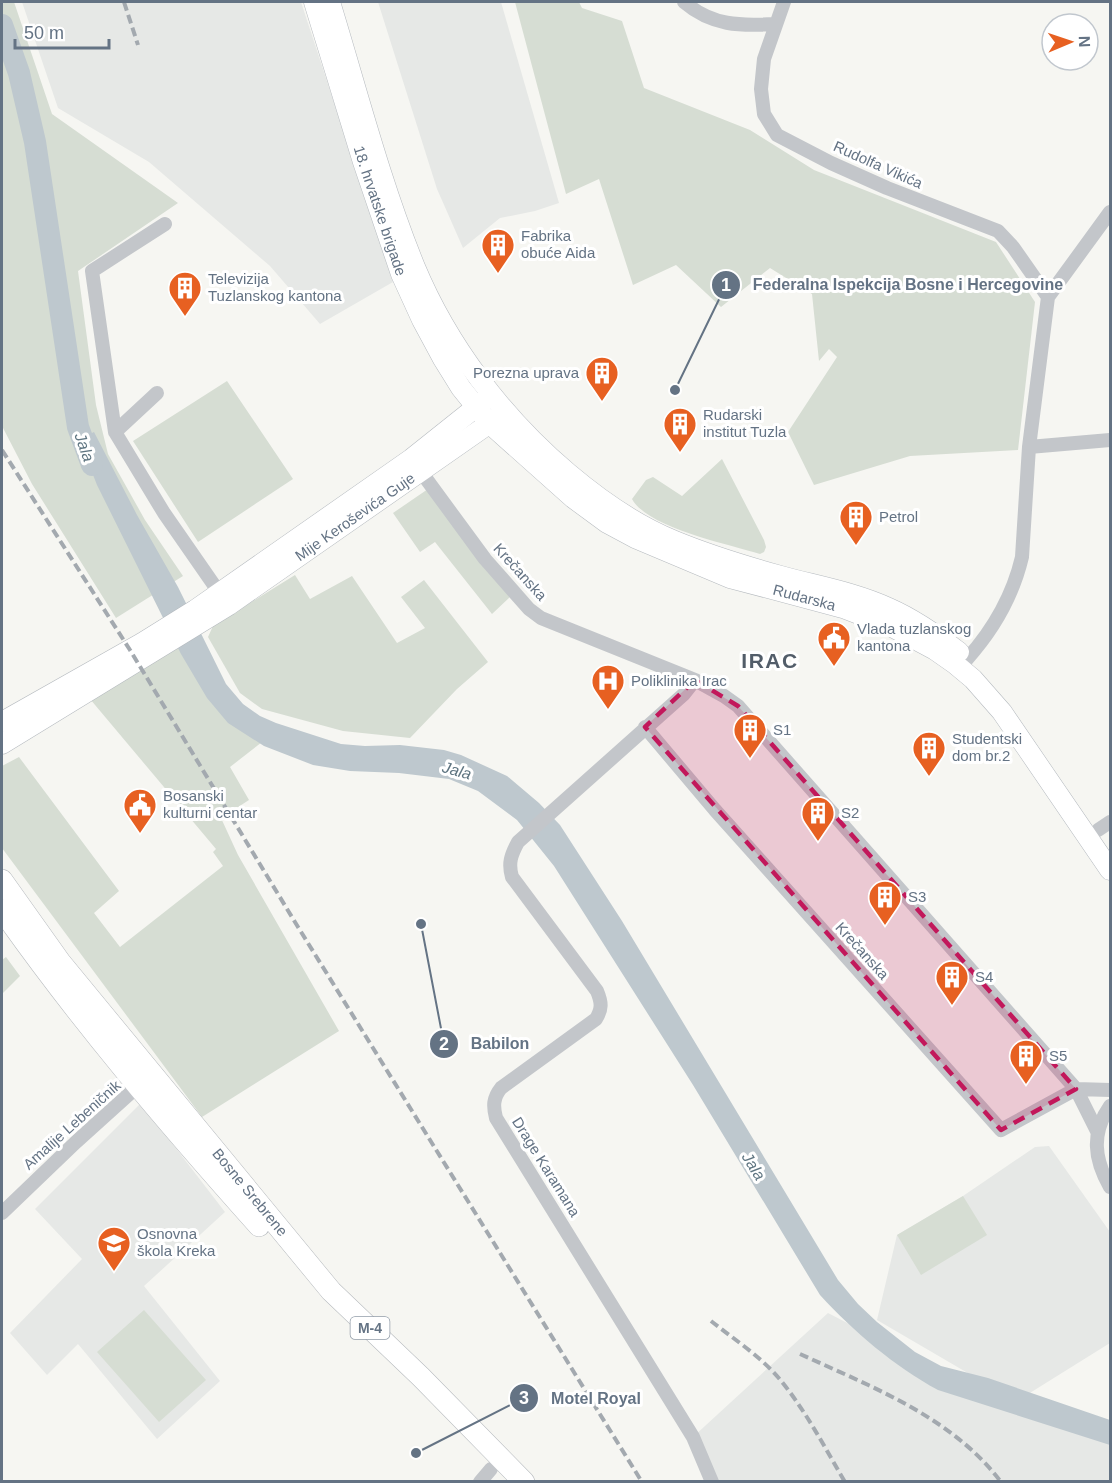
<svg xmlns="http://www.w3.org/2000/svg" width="1112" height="1483" font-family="Arial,sans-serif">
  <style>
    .built { fill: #e6e8e6 }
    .green { fill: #d6ddd3 }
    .water { fill: #bec8ce }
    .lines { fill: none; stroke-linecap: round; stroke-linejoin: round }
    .river { stroke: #bec8ce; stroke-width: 22 }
    .secondary-casing { stroke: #b5babf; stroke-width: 21 }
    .primary-casing { stroke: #b6babe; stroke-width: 22 }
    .street { stroke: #c3c6ca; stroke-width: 14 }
    .secondary { stroke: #fff; stroke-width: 20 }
    .primary { stroke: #fff; stroke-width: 21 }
    .rail { stroke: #a3a9af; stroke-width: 4; stroke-dasharray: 9 4.5; stroke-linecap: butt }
    .marked { fill: #c2185b; fill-opacity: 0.2; stroke: #c2185b; stroke-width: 4.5; stroke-dasharray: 12 8; stroke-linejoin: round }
    .labels { text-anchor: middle; stroke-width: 6; stroke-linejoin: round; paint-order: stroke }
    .shield { fill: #fff; stroke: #929da9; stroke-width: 1.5 }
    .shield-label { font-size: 14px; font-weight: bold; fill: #647384 }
    .street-label { font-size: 15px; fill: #647384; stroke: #fff }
    .poi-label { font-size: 15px; fill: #647384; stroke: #fff; text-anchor: start }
    .water-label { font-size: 16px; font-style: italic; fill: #5f7581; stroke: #fff }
    .district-label { font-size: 21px; font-weight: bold; letter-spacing: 1.5px; fill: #525d69; stroke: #fff }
    .leader { fill: none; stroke: #647384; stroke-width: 2 }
    .callout-dot { fill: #647384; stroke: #fff; stroke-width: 2 }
    .mark-label { font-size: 18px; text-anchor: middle; font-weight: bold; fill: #fff }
    .callout-label { font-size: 16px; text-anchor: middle; font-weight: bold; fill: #647384; stroke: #fff; stroke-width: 6; stroke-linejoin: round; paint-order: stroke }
  </style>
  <rect width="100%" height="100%" fill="#f6f6f2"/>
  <!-- built -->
  <path class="built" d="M22,2H301L393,282L320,324L270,266L149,162L58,108Z
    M378,2H501L559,203L535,211L500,218L463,248L437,189Z
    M141,1103L225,1212L144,1286L220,1381L157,1439L78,1344L47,1375L10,1333L82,1259L35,1209Z
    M1049,1146L1110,1232V1343L1017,1401L1110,1433V1481H712L693,1437L828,1313L882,1341L1014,1400L877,1320L897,1235L963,1196L1035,1147Z"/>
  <!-- green -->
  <path class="green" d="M2,2H14L52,114L178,203L78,271L96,405L108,454L145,520L183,576L116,618L32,484L2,426Z
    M515,2H579L582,8L622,21L644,88L750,130L814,170L996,242L1035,302L1018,450L910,456L814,485L788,432L837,357L829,349L819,361L812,294L770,268L721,307L676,265L633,285L599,179L566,194Z
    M227,381L293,479L198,542L133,441Z
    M722,459L764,540L766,547L764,552L760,554C728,544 648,528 632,499L646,480L653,477L682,496Z
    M428,489L512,595L492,614L435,542L420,552L393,513Z
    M295,575L310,599L352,576L397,643L425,628L401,597L424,580L488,662L457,689L410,738L343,731L262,709L240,693L208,637L213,626Z
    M184,633L218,692L271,735L230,767L249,800L221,818L238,855L339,1031L202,1117L2,848V766L19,757L119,891L94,913L120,947L223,866L213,852L216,849L85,693Z
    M6,957L20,976L2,994V960Z
    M963,1196L987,1235L921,1275L897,1235Z
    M144,1310L206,1380L159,1422L97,1352Z"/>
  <!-- water -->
  <path class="water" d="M94,432L137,515L178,587L226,684L243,704L260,716L276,723L341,744L365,746L400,745L444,750L461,755L507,776L539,803L560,825L622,921L838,1280L858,1304L877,1322L915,1352L941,1366L988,1378L1110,1420V1445L938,1390C894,1366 854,1332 820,1295L693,1085L554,866L517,820L478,791L449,779L399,773L350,771L313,765L264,746L228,723L207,698L181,654L97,485L79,439Z"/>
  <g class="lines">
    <!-- river -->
    <path class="river" d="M2,25L19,73L35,142L78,427L92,465"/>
    <defs>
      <g id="secondary">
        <path id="s1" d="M314,2L363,162L401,274L422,320L443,359L461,388L490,424L573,498L607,523L635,538L730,578L843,608L892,627L935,650L955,664L973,679L1002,712L1110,870"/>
        <path d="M330,2C357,90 380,181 415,267C448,346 503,418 568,473C600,500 635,525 675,541C709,555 745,566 781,576C818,586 854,592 889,608C914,619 937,635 959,652"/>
        <path d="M2,722L142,643L195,610L411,459L485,400"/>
        <path id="s2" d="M2,744L229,605L500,416"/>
      </g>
      <g id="primary">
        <path id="s3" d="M2,880L61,963L331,1291L421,1377L524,1482"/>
        <path d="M2,910C80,1021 169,1125 259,1226"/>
      </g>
    </defs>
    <!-- secondary casing -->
    <use href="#secondary" class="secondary-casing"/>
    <!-- primary casing -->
    <use href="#primary" class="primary-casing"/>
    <!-- street -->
    <path class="street" d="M684,2C712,26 740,26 775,24
      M784,2L764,59L761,89L764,114L777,135L831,163L887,188L998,231L1013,247L1048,297
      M165,224L92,271L115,432L164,513L223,598
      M115,432L157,393
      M1029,447L1110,440
      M416,465L485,559L529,609L541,618L695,680L724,696L738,706L1076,1089L1097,1131
      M967,659C993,630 1013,595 1022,557L1029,447L1048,297L1110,212
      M695,680L684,694L518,842C511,855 508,863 512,877L597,991C602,1003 602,1009 596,1019L501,1088C493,1098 493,1106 496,1118L693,1437L712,1482
      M645,727L715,810L1001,1130L1076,1089L1110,1090
      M1098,830L1110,822
      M1110,1106C1091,1133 1094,1159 1110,1187
      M2,1213L76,1142L138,1086
      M480,1482L491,1469"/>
    <!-- secondary -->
    <use href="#secondary" class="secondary"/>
    <!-- primary -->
    <use href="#primary" class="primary"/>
    <!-- rail -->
    <path class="rail" d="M124,2L138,45
      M2,450L130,650L298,927L642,1482
      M711,1321C735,1340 763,1358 782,1382C807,1413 825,1448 845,1482
      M800,1354C872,1387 952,1417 1001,1482"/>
  </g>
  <!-- marked area -->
  <path class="marked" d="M695,680L738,706L1076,1089L1001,1130L645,727Z"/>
  <!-- icons -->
  <defs>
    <symbol id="building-pin" viewBox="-11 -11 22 30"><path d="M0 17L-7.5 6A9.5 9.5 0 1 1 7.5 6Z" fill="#e76021" stroke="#fff"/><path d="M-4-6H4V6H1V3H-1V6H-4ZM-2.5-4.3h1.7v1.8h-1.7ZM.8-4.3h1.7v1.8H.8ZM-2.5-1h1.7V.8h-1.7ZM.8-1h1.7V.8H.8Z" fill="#fff"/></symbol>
    <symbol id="civic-pin" viewBox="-11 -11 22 30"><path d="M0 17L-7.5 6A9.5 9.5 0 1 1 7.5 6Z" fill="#e76021" stroke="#fff"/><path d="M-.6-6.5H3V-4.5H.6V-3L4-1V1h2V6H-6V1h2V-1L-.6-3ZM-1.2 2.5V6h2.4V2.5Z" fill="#fff"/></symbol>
    <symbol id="hospital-pin" viewBox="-11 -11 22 30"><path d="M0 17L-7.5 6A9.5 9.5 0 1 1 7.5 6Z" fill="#e76021" stroke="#fff"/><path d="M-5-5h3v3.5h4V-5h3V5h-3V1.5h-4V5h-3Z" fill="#fff"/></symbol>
    <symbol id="school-pin" viewBox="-11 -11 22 30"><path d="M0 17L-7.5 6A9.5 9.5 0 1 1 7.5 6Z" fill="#e76021" stroke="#fff"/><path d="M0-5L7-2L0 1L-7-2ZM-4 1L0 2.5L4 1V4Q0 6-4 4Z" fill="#fff"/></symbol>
  </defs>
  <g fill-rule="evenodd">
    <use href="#building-pin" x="479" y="226" width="38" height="52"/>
    <use href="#building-pin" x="166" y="269" width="38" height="52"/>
    <use href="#building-pin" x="583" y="354" width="38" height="52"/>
    <use href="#building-pin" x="661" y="405" width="38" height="52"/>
    <use href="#building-pin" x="837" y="498" width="38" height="52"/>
    <use href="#civic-pin" x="815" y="619" width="38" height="52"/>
    <use href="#hospital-pin" x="589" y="662" width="38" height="52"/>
    <use href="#building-pin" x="731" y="711" width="38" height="52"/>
    <use href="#building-pin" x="910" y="729" width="38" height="52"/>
    <use href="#civic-pin" x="121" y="786" width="38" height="52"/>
    <use href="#building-pin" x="799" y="794" width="38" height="52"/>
    <use href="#building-pin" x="866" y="878" width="38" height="52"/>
    <use href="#building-pin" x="933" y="958" width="38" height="52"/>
    <use href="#building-pin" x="1007" y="1037" width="38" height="52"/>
    <use href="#school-pin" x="95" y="1224" width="38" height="52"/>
  </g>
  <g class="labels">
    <!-- shield labels -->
    <rect class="shield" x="350.5" y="1317" width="39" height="22" rx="4.5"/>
    <g class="shield-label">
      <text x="370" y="1333">M-4</text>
    </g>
    <!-- street labels -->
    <g class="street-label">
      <text transform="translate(878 165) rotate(24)" y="5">Rudolfa Vikića</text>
      <text dy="5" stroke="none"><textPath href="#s1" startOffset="219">18. hrvatske brigade</textPath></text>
      <text dy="5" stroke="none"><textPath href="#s2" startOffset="420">Mije Keroševića Guje</textPath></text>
      <text transform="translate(520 572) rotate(48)" y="5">Krečanska</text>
      <text dy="5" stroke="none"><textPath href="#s1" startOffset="826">Rudarska</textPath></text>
      <text transform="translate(862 951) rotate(48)" y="5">Krečanska</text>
      <text transform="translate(72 1125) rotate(-42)" y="5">Amalije Lebeničnik</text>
      <text transform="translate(546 1167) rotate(58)" y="5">Drage Karamana</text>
      <text dy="5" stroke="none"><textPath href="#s3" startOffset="399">Bosne Srebrene</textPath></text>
    </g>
    <!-- poi labels -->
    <g class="poi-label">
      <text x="521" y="241">Fabrika<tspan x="521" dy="17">obuće Aida</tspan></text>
      <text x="208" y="284">Televizija<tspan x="208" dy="17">Tuzlanskog kantona</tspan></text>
      <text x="579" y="378" text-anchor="end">Porezna uprava</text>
      <text x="703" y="420">Rudarski<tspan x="703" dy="17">institut Tuzla</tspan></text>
      <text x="879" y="522">Petrol</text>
      <text x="857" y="634">Vlada tuzlanskog<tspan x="857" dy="17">kantona</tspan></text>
      <text x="631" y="686">Poliklinika Irac</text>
      <text x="773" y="735">S1</text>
      <text x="952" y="744">Studentski<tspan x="952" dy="17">dom br.2</tspan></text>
      <text x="163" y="801">Bosanski<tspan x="163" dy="17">kulturni centar</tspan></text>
      <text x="841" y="818">S2</text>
      <text x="908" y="902">S3</text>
      <text x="975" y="982">S4</text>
      <text x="1049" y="1061">S5</text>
      <text x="137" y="1239">Osnovna<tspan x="137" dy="17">škola Kreka</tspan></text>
    </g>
    <!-- water labels -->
    <g class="water-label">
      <text transform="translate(85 447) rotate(70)" y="6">Jala</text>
      <text transform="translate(457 770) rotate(16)" y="6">Jala</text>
      <text transform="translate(754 1166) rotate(58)" y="6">Jala</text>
    </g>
    <!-- district labels -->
    <g class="district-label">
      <text x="770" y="668">IRAC</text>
    </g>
  </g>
  <!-- callouts -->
  <path class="leader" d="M675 390L726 285M421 924L444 1044M416 1453L524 1398"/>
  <g class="callout-dot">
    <circle cx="675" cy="390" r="6"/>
    <circle cx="421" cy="924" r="6"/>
    <circle cx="416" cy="1453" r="6"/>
    <circle cx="726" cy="285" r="15"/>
    <circle cx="444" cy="1044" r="15"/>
    <circle cx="524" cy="1398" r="15"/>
  </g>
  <g class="mark-label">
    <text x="726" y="291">1</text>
    <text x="444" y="1050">2</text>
    <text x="524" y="1404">3</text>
  </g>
  <g class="callout-label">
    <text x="908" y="290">Federalna Ispekcija Bosne i Hercegovine</text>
    <text x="500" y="1049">Babilon</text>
    <text x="596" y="1404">Motel Royal</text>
  </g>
  <!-- border -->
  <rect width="1112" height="1483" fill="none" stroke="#647384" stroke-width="6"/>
  <!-- north arrow -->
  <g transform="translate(1070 42) rotate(88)"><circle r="28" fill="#ffffff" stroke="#c1c7ce" stroke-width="1.5"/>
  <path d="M0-4.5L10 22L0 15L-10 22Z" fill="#e76021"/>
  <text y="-9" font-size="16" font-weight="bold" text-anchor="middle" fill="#647384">N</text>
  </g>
  <!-- scale -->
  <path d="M15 39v9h94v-9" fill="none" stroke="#647384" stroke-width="3"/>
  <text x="24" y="39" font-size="18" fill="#647384" stroke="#ffffff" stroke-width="4.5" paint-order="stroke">50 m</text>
</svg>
